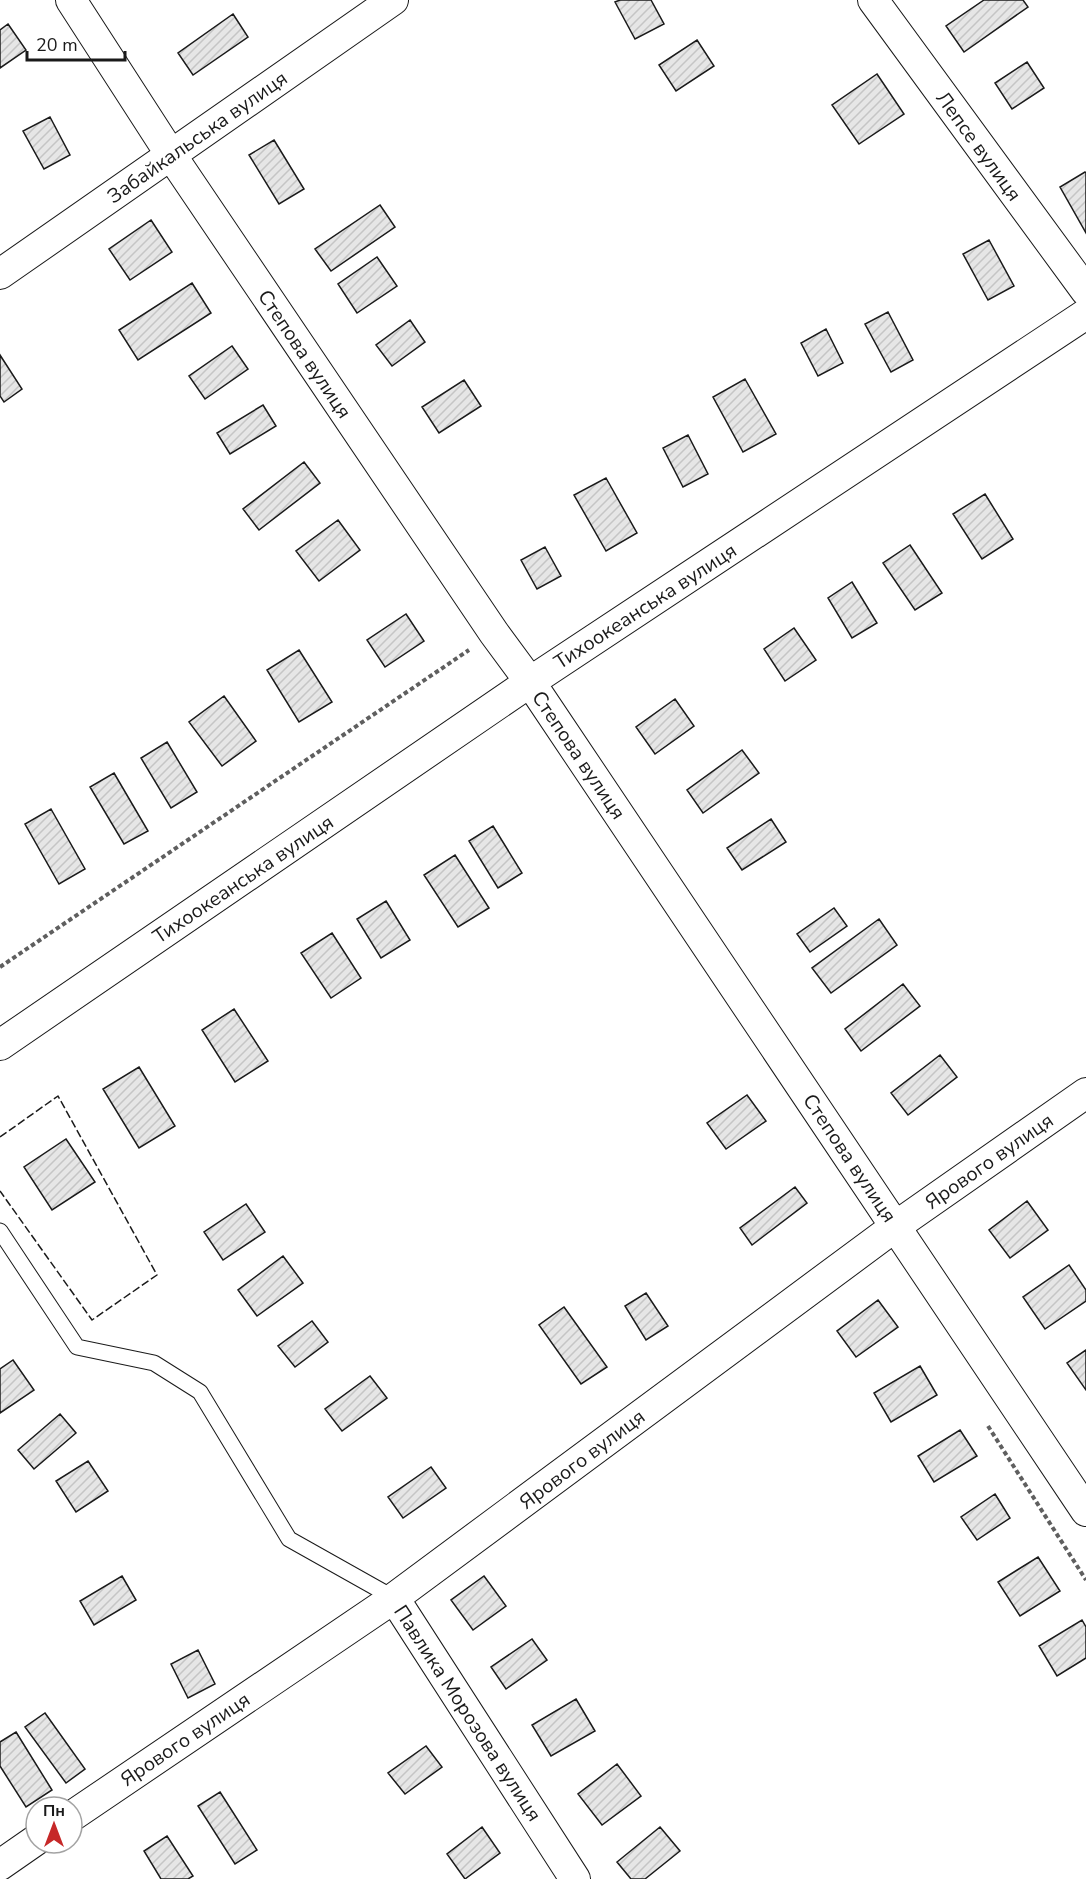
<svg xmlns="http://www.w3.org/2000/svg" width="1086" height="1879" font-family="'Nunito Sans',sans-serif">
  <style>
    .building { fill: url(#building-hatch); stroke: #1a1a1a; stroke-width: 1.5 }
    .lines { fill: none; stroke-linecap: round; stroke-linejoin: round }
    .lane-casing { stroke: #1a1a1a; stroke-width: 17 }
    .street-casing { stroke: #1a1a1a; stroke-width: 32 }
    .path { stroke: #5f5f5f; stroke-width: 4; stroke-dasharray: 4.5 3; stroke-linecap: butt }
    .lane { stroke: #fff; stroke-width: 15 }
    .street { stroke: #fff; stroke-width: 30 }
    .fence { stroke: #1a1a1a; stroke-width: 1.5; stroke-dasharray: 8 3; stroke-linecap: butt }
    .labels { text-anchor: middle; stroke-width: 4.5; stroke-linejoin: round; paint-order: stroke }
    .street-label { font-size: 20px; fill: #1a1a1a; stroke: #fff }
  </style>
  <defs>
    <pattern id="building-hatch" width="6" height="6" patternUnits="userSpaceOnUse" patternTransform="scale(1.5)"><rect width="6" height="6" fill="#e6e6e6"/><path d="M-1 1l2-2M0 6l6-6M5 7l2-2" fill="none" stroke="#c5c5c5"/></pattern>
  </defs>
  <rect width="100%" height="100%" fill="#fff"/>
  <!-- building -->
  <path class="building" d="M620,0H651L664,24L635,39L615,2Z
    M984,0H1023L1028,7L964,52L946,26Z
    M233,14L248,37L193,75L178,53Z
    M8,24L26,50L0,68V30Z
    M697,40L714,66L676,91L659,65Z
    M1027,62L1044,88L1012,109L995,83Z
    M877,74L904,114L859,144L832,105Z
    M50,117L70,155L44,169L23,131Z
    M274,140L304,189L279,204L249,155Z
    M1085,172L1086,173V233L1060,187Z
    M380,205L395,227L331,271L315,249Z
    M151,220L172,252L130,280L109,249Z
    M989,240L1014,286L988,300L963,254Z
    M377,257L397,286L357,313L338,284Z
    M192,283L211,313L138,360L119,330Z
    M888,312L913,360L891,372L865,324Z
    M410,320L425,342L392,366L376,345Z
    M826,329L843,363L818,376L801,343Z
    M232,346L248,369L205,399L189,376Z
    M0,355L22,389L4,402L0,396Z
    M745,379L776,434L743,452L713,397Z
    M464,380L481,406L439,433L422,407Z
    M263,405L276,426L230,454L217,433Z
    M688,435L708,474L683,487L663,448Z
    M304,462L320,483L259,530L243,509Z
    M606,478L637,533L606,551L574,495Z
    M985,494L1013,539L982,559L953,514Z
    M338,520L360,550L319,581L296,551Z
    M910,545L942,593L915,610L883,563Z
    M545,547L561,576L537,589L521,560Z
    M852,582L877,623L852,638L828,598Z
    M406,614L424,641L385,667L367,640Z
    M794,628L816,660L785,681L764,649Z
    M299,650L332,702L299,722L267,670Z
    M224,696L256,741L222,766L189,722Z
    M675,699L694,726L655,754L636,727Z
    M167,742L197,792L171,808L141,758Z
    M742,750L759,773L703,813L687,790Z
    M114,773L148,831L124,844L90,787Z
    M51,809L85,869L59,884L25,824Z
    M771,819L786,842L742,870L727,848Z
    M493,826L522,873L498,888L469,841Z
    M455,855L489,908L458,927L424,875Z
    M386,901L410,940L381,958L357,919Z
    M834,908L847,926L810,952L797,934Z
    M879,919L897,945L831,993L812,968Z
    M332,933L361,978L331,998L301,953Z
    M903,984L920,1006L861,1051L845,1029Z
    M234,1009L268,1061L235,1082L202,1030Z
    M940,1055L957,1077L908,1115L891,1093Z
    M139,1067L175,1126L139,1148L103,1089Z
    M747,1095L766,1121L726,1149L707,1123Z
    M66,1139L95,1182L52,1210L24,1167Z
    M795,1187L807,1203L752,1245L740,1228Z
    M1027,1201L1048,1230L1010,1258L989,1230Z
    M246,1204L265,1232L223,1260L204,1232Z
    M283,1256L303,1283L257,1316L238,1290Z
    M1069,1265L1086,1290V1301L1045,1329L1023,1297Z
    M646,1293L668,1326L646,1340L625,1306Z
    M878,1300L898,1327L856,1357L837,1331Z
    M564,1307L607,1367L581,1384L539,1325Z
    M312,1321L328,1342L295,1367L278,1346Z
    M1086,1350V1390L1067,1363Z
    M13,1360L34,1390L0,1413V1369Z
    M920,1366L937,1395L891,1422L874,1393Z
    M370,1376L387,1398L342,1431L325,1409Z
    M60,1414L76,1433L34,1469L18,1450Z
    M960,1430L977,1456L934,1482L918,1456Z
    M88,1461L108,1491L76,1512L56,1481Z
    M431,1467L446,1488L403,1518L388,1497Z
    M995,1494L1010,1518L977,1540L961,1517Z
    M1038,1557L1060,1591L1020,1616L998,1582Z
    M122,1576L136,1600L94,1625L80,1601Z
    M484,1576L506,1606L473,1630L451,1600Z
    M1082,1620L1086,1627V1658L1057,1676L1039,1646Z
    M532,1639L547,1660L506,1689L491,1667Z
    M198,1650L215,1684L188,1698L171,1664Z
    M576,1699L595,1731L551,1756L532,1725Z
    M45,1713L85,1769L66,1783L25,1727Z
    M16,1732L52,1790L26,1807L0,1766V1742Z
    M426,1746L442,1767L405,1794L388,1773Z
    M617,1764L641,1796L602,1825L578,1794Z
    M220,1792L257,1850L235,1864L198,1806Z
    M482,1827L500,1853L465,1879L447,1854Z
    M660,1827L680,1851L645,1879H631L617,1862Z
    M167,1836L193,1876L188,1879H161L144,1851Z"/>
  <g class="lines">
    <defs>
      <path id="lane" d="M0,1231L77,1347L154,1363L200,1392L289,1539L394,1598"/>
      <path id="street" d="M71,0L171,155L494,633L530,682L1086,1511
        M873,0L1086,291
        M0,274L393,0
        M0,1045L530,682L1086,314
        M394,1598L575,1879
        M72,1816L394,1598L896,1226L1086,1093
        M0,1865L36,1840"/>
    </defs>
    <!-- lane casing -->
    <use href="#lane" class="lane-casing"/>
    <!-- street casing -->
    <use href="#street" class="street-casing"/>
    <!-- path -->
    <path class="path" d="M0,967L469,650
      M988,1426L1086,1580"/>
    <!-- lane -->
    <use href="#lane" class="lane"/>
    <!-- street -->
    <use href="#street" class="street"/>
    <!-- fence -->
    <path class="fence" d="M0,1137L58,1096L157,1275L92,1320L0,1191"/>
  </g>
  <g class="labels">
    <!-- street labels -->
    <g class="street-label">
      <text transform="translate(197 137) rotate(-35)" y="7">Забайкальська вулиця</text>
      <text transform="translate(979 146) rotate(54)" y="7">Лепсе вулиця</text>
      <text transform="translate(305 354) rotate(56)" y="7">Степова вулиця</text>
      <text transform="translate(645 606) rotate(-33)" y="7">Тихоокеанська вулиця</text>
      <text transform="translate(579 755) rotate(56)" y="7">Степова вулиця</text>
      <text transform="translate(243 879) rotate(-34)" y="7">Тихоокеанська вулиця</text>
      <text transform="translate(850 1158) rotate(56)" y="7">Степова вулиця</text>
      <text transform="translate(989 1161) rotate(-35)" y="7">Ярового вулиця</text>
      <text transform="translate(582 1459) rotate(-37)" y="7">Ярового вулиця</text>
      <text transform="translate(468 1713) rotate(57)" y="7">Павлика Морозова вулиця</text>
      <text transform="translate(185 1739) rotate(-34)" y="7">Ярового вулиця</text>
    </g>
  </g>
  <!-- north arrow -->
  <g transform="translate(54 1825)"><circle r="28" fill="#ffffff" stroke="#a3a3a3" stroke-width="1.5"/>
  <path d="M0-4.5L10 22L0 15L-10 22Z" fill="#c62828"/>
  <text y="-9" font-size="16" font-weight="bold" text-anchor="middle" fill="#1a1a1a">Пн</text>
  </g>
  <!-- scale -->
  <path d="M27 51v9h98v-9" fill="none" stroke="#1a1a1a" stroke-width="3"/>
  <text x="36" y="51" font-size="18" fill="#1a1a1a" stroke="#ffffff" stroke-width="4.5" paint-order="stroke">20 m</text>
</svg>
